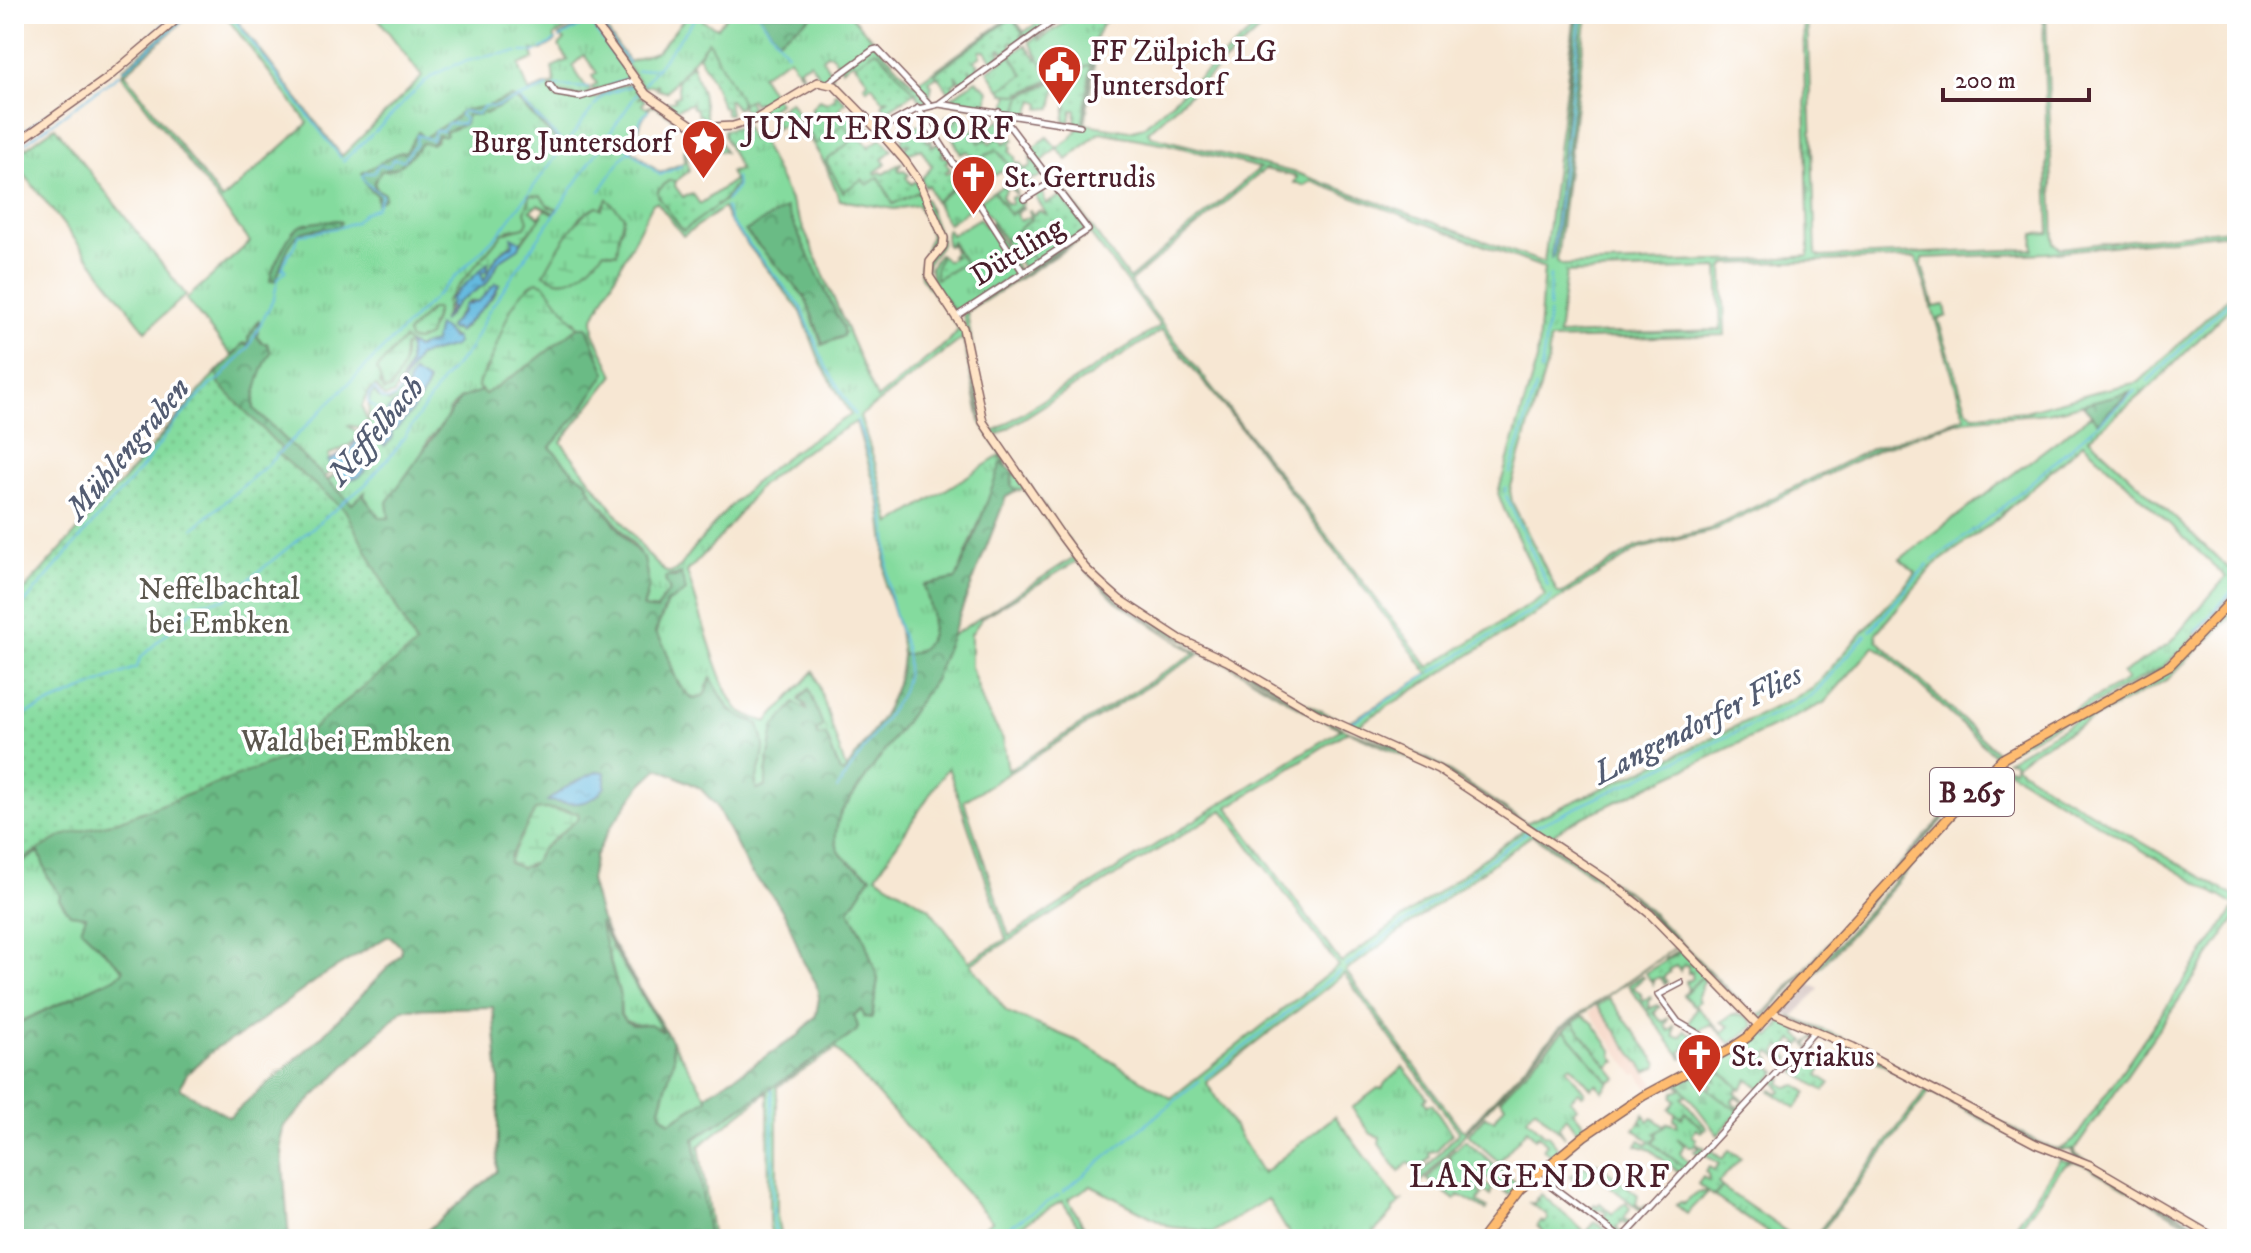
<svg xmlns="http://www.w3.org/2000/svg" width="2251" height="1253" font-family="'IM FELL DW Pica',serif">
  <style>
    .built { fill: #f5d3c1 }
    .industrial { fill: #d1c0bc }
    .grass { fill: url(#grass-tufts); stroke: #677d64; stroke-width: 2; fill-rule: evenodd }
    .forest { fill: url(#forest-crowns); stroke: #5a6d58; stroke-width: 2; fill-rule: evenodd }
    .wetland { fill: url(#wetland-marsh); stroke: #677d64; stroke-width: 2 }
    .cemetery { fill: url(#cemetery-stones); stroke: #677d64; stroke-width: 2 }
    .park { fill: url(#park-dots); stroke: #677d64; stroke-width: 2 }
    .water { fill: url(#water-ripples); stroke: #566c86; stroke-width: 2 }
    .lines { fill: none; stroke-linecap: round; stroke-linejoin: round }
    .stream { stroke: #63bae0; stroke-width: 2 }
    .street-casing { stroke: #876566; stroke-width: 8 }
    .secondary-casing { stroke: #876566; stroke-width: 10 }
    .primary-casing { stroke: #876566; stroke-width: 11 }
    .street { stroke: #fff; stroke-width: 5 }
    .secondary { stroke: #ffe4c6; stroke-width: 7 }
    .primary { stroke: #febc70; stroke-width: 8 }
    .labels { text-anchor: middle; stroke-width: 7; stroke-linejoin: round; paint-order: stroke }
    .shield { fill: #fff; stroke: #80626b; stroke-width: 2 }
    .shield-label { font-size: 28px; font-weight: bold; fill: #4a1f2b }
    .poi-label { font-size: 30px; fill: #4a1f2b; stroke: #fff; text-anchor: start }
    .street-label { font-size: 30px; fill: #4a1f2b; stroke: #fff }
    .park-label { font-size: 30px; fill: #5b574e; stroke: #fff }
    .water-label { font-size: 32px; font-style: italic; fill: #545d73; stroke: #fff }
    .quarter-label { font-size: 34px; letter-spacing: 2px; fill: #4a1f2b; stroke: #fff }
  </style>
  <defs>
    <pattern id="grass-tufts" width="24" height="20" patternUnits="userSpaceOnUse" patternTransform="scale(2)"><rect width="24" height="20" fill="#84db9e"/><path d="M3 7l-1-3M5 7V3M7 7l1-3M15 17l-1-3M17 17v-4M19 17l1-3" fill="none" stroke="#74bc88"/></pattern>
    <pattern id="forest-crowns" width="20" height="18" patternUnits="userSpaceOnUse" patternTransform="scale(2)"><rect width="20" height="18" fill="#6bbb85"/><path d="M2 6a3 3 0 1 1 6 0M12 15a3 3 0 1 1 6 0" fill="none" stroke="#5a976d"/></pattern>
    <pattern id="wetland-marsh" width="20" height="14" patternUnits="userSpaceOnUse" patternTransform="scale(2)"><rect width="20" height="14" fill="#84db9e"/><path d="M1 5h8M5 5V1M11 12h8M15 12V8" fill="none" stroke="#74bc88"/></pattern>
    <pattern id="cemetery-stones" width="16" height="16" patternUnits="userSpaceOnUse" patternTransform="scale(2)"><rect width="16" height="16" fill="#84db9e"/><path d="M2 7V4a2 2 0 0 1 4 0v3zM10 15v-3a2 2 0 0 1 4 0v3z" fill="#74bc88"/></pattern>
    <pattern id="park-dots" width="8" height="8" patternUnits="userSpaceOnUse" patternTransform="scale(2)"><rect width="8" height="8" fill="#84db9e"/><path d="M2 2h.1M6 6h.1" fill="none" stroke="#74bc88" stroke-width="1.8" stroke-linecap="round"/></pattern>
    <pattern id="water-ripples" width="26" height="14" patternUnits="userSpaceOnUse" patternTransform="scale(2)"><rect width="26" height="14" fill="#63bae0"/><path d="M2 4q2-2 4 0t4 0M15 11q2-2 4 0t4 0" fill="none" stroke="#579fc0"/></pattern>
  </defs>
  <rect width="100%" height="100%" fill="#fff"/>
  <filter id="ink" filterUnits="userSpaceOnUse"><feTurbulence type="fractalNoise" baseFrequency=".0125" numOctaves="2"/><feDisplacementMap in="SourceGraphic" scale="16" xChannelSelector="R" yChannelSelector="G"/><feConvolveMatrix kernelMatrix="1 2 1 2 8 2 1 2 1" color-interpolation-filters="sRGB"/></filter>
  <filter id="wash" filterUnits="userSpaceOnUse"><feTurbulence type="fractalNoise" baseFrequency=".006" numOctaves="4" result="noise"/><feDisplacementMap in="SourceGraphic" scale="32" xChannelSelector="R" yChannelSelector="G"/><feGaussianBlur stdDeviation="1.8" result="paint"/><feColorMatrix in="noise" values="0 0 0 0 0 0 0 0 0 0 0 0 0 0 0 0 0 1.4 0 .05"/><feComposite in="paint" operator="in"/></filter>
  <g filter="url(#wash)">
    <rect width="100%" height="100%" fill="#f7e7d3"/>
    <!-- built -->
    <path class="built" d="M1597,1006L1652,1080L1655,1085L1648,1089L1638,1074L1634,1075L1589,1012Z"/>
    <!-- industrial -->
    <path class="industrial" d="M1806,981L1819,989L1792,1018L1778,1012Z"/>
    <!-- grass -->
    <path class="grass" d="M186,14H191L125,73L222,200L308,123L224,14H232L342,156L422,77L375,14H586L585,17L554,36L556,41L540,51L532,50L534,59L519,65L529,92L548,85L555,94L597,98C606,90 624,82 635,85L641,94L638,99L641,97L645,100L642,105L647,108L655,104L687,126V139L684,141L683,125L656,107L651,106L642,120L632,150L660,173L685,162L684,150L686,151L689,171L676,181H668L658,191L707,212L723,201L736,184L730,172L740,170L724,136V130L745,125L751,140L775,129L777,125L773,120L781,114L779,112L785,110L783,107L778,110L790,101L816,143L844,124L855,139L863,179L879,177L893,204L919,191L926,200L942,243L927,264L926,273L961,326L981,420L1003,454L1000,459L1005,458L1007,465L1003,464L1004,460L956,579L924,585C932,612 944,652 902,655L899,630L885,585V544L880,503L856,422L799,455L760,486L722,535L687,572C696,598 722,694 738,709C746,716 757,719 767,722L814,671L846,770L843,773L840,772L826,735L818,737L809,689L800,697L807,711L774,727L766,774V788L755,789L756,773L762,762L753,720C731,716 728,706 717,689L707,686L706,695L694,699C665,678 676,656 655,633L680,574L666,577L670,591L662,599L657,610L643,608L647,596L648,576L638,550L591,492L586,480L574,473L550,447L587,328L578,327L575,320L504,328C500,349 484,367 478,387L481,391L461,398L452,407L444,423L429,439L389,518H380L364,496L352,505L328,480L335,474C350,488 361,473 371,461L370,446L364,438L367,429L347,425L357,432L363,429L365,432C355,441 344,451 329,454V473L324,477L254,410C251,387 274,358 257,337L259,320L248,338V345L244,343L232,356L186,299L250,242L122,75L124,68ZM511,97L515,99L485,113L483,111L479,115H465V124L438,135L436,142L422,143C410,155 400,172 381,171L374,183L378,191L377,203L376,193L365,184L398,153L406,152L419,132L423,138L454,119L462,111L488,106ZM797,117L826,166L840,200L894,209L918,205L931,235L920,267L921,277L959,329L949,341L877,399L802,225L760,138ZM529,196H540L544,203L557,209L554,213L545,209L518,248L499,261L487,283L458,302L445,319H443L446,312V301L503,233L510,229L525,228L528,221ZM607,199L622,226L613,253L604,251L574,278L544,274L580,217L597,206L602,209ZM657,202L683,236L723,208L729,221L801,312L821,364L851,415C792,449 755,476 711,528C700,541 689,553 680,567L671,573L664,571L650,557L561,442L614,375L594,333L593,319L653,203ZM786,209L844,333L840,338L822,345L805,297L746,231ZM496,284H499L495,294L462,329L458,332L449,327L468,302L479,301ZM431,309H436C436,325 430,332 417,341L410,340L407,334ZM445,332L455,338L454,346L418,356L403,383L400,394L390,402L379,398L374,391C366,399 369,413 369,425L362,407L368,392L376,386L384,397L394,394L409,365V344L417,348L434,342ZM963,338L980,421L1001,455L891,524L877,469L860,416ZM408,343L404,348V360L391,389L380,385L381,377L377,369ZM414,373L428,385L419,401L392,431V439L386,445L381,438L390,425L387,415L392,406L405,398L408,383Z
      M589,14H595L629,62L658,51L688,14H706L703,21L717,28L728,14H758L778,40L815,14H849L914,85L1012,16L1024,32L1050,14H1060L1027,39L1012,18L936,73L937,76L929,81L932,85L929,101L924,103L877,51L855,64L853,62L842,69L832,55L827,54L822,58L833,76L827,80L821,79L810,62L799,68L808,84L789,58L761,75L779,103L763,113L757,102L754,104L751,99L742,104L708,42L666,92L656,89L658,86L656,84L654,87L651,85L643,87Z
      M1067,14L1038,38L1039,40L1078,14H1115L1101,26L1095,40L1094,66L1085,124L1130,131L1143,127L1271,14H1277L1148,132L1151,136L1300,174L1544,263L1575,14L1552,258L1554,256L1583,14H1587L1557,261L1562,265L1756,260L1809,256L1803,14H1807L1816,254L1820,257L2033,249L2034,234L2049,233L2043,14H2046L2054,243L2060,248L2237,228V232L2046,253L1923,258L1922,265L1934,307L1945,305L1947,316L1938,319L1967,410L1974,415L2026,411L2098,391L2139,382L2237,289V301L2158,380L2089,438L2237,576V589L2182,649L2162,667L2002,755L1996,753V761L1764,1017L1754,1019L1630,894L1462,782L1424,759L1359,730L1357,726L1345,725L1310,709L1229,661L1172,634L1123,600L1088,568L986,425L981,409L963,314L967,309L1087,234L1089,226L1063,193L1068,194L1129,279L1260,168L1167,144L1100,132L1067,160L1057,148L1040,163L1030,151L1047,137L1057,148L1071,138L1083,122L1093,65L1022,96L1017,113L1000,108L1006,109L1009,93L1019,95L1052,80L1029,42ZM1265,169L1297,177L1294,183L1304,186L1311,181L1544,268L1537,360L1498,493L1504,509L1545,595L1429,667L1130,282ZM1090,234L1160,326L993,432L982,409L967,312ZM1914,258L1917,259L1965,417L1873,448L1710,529L1636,547L1562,593H1558L1512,502L1510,490L1548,361L1550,340L1725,335L1723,269L1726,264ZM1718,268L1721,330L1558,335L1566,273ZM1162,330L1238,424L1429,674L1347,723L1302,702L1229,659L1182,637L1112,591L1074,550L996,436ZM2130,393L2098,421L2091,415L1900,559L1916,573L1812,689L1691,748L1526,823L1436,763L1358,727L1363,722L1639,549L1713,531L1879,449L1954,423L1974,419L2048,413ZM2083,443L2226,577L2169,644L2122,674L2127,680L1997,752L1878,641L1876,633L1933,566L1992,523ZM1874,646L1889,656L1994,755L1995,759L1766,1012L1755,1017L1638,899L1557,844L1550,836L1573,822L1824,703Z
      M587,21H590L629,76L627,80L593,91L592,87L597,84L592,76L597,73L584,55L572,66L586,87H589L590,94L581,96L554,91L551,85L555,84L552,67L568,60L559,46L565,40L559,36Z
      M1011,55L1024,75L1000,89L988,71Z
      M992,114L998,116L989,120L993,125L1001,119L1008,129L979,143L977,139L979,137L978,132L982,127L980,124Z
      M55,127L186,295L146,331L14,161L19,153Z
      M997,150L1010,167L972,188L959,167Z
      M994,191L1010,215L1021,207L1023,208L1016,214L1020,221L1028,217L1032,219L1023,225L1022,229L1005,240L1017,260L1030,254L1037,263L1085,232L1086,230L1060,196L1085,225L1087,230L1086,233L1029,268L1023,269L979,201Z
      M980,218L985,227L991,223L1019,272L957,310L953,309L933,283L930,268L939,254L941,255L939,263H965L952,242L948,246L946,244V230L948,229L951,235Z
      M1010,469L1015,473L1076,560L1120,602L1170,636L1198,652L1224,662L1302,707L1344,729L1402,751L1433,767L1623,892L1679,945L1561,1029L1420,1183L1416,1179L1459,1132L1344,974L1206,1082L1263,1173L1335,1116L1399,1203L1404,1200L1393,1209V1212L1368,1239H1292L1268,1199L1202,1239H1197L1209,1231L1171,1227L1091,1186L1068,1199L1091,1239H1087L1062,1201L998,1239H965L992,1221L836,1049L777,1087V1216L781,1239H772L769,1221L768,1092L699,1146L713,1239H709L694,1139L856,1032L858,1027L854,1015L862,1009L865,1017H872L878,979L863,935L849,910L871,876C841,858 828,851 840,814L934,680L950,637L1074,557L1024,489L1017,491L1011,486L1013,473ZM1077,561L1116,601L1195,653L1008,770L1003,739L984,706L971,667V634L983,617ZM1201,653L1229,665L1302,709L1341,729L1009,936L964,801ZM1348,731L1431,768L1524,829L1341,963L1228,807ZM948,767L1006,939L969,961L929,908L876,876ZM1223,810L1338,966L1171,1098L1080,1042L1007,1012L971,964ZM1532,835L1626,898L1676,945V947L1560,1028L1465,1131L1461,1129L1346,971Z
      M2237,601V612L2168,679L2035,750L2015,765L2041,783L2237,898V916L2074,1151L2075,1154L2222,1239H2220L2073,1155L2072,1150H2053L1790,1017L1843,1038L2036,1141C2053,1148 2059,1154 2074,1140L2236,906L2004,768L1937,838L1779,1014L1778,1010L1999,766L2003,765L2014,769V761L2008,760L2181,658Z
      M39,851L87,916L98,944L124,970L119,976L14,1025V868Z
      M596,914L612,948L665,1034L625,1021L621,1015L620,996Z
      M1677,951H1683L1707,974L1697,998L1699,1001L1695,1005L1722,1033L1729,1026L1721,1022L1733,1014C1743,1015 1750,1016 1754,1026L1731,1044L1711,1024L1699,1030L1688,1024L1696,1008L1683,995L1704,975L1684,953L1672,955L1663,960Z
      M1609,998L1658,1064L1657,1067L1646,1072L1597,1006Z
      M1583,1016L1593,1023L1612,1050V1056L1616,1062H1613L1609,1068L1573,1023Z
      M1564,1030L1609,1082L1603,1091L1596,1084L1591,1088L1571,1065L1567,1068L1585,1093L1582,1095L1579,1092L1570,1100L1577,1107L1573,1111L1588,1129L1580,1135L1566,1116L1559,1127L1565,1137L1535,1108L1527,1118L1545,1135L1547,1134L1559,1149L1551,1156L1543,1149L1547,1144L1538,1135L1535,1138L1527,1129L1499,1162L1468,1135L1485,1116L1494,1120L1505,1105L1500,1099Z
      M1758,1031L1760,1032L1745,1046L1777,1072L1761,1089L1748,1079L1741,1089L1710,1062Z
      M1818,1034L1852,1048L2061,1157L2063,1161H2077L2096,1170L2214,1239L2086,1166L2074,1162L2067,1164L2060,1170L2012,1239H2007L2061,1158L2026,1143L1930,1091L1816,1239H1813L1927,1089C1905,1078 1832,1032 1812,1039L1807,1045L1828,1060L1813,1052L1807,1045L1806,1044Z
      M671,1040L708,1099L670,1122L662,1115L660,1109L674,1058Z
      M1403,1067L1427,1097L1424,1101L1427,1105L1432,1104L1452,1134L1436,1151L1429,1152L1430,1157L1421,1168L1408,1163L1399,1172L1379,1144L1380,1137L1371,1134L1352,1108L1378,1088L1382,1089L1385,1083Z
      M1685,1112L1703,1129L1701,1132L1696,1129L1692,1136L1697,1139L1695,1142L1705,1148L1699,1155L1694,1151L1700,1148L1696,1145L1689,1147L1677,1138L1684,1145L1680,1153L1690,1164L1686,1169L1652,1143L1657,1136L1655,1134L1668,1123L1677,1126V1121L1674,1120L1675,1114Z
      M1465,1140L1519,1185L1509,1195L1482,1174L1479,1179L1492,1189L1490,1195L1481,1188L1478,1191L1482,1194L1478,1202L1487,1208L1486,1210L1459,1195L1455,1200L1427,1179L1445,1159L1448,1162L1451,1159L1448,1156Z
      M1722,1187L1797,1239H1777L1714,1196Z"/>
    <!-- forest -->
    <path class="forest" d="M758,14H815L778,40Z
      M1577,14H1583C1575,95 1566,176 1554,256L1551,258Z
      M511,97C531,106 545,126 561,141L559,143L516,99L485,114L483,112L479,115H467L465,124L445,132L447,135L444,137L438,135L432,144L422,143C410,156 400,172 381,171L374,183L375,189L384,193L385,198L377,203L378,196L365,184L362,173L398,153L406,152L418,132L424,138L454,119L462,111L488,106Z
      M786,208L843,328V336L821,345L822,341L805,297L745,231Z
      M336,220L341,222L339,227C328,229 317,228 306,231C288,235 282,265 276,280L270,281C271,271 275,264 279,256C297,220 296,225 336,220Z
      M259,319L257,337L262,343H267L271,352C263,366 252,395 254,409L352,504L365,492L364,497L380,518H389L387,502L461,398L481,391L485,394L532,363L578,327H587L606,373L581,411L550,447L574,473L586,480L591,492L632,546L644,558L649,587L643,608L657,610L662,599L670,591L665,580L666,577H676L681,574L686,591L667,603L655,633C676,655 665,678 693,699C708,698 706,689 711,678L730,711L759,724C761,732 765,742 764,750C763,764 755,774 756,789L766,787V774L774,727L795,703L807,710L806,705L799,700L809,689L823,726L816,730L818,736L826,735L840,772L843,773L846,770C871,734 900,700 902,655C944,651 932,612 924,585L956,579L974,538L1001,463L1004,460L1003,464L1013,471L1011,485L1017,491L1006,497L934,680L840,814C828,851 841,858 871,876L849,910L863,935L878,979L872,1018L865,1017L861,1010L854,1015L858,1027L856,1032L694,1139L709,1239H417L497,1171L499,1080L493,1007L403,1009L284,1126L281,1138L289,1239H14V1025L118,976L124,970L81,929L86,916L70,914L59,899L60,895L48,878L39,852L14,868V765L157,441L165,430L217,378L215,374L235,354L242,344L249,345L248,338ZM659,768L700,788L716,805L750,872L775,899L788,920L803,961L816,983L819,998L816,1015L799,1035L706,1095L707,1099L670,1122L662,1115L660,1109L674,1058L671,1040L611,941L600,917L590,880L595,856L610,828L642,784ZM545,809L570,811L559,835L542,849L533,863L527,867L510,856ZM599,922L663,1032L650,1024L633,1025L625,1021L620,1015V996ZM387,937H391L401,947V954L321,1037L229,1117L181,1089V1084L187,1074L217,1047L241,1035L321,977Z
      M2129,392L2098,422L2082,404Z"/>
    <!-- wetland -->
    <path class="wetland" d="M529,195L541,196L549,207L557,208L554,213L538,205L531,210L539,217L543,215L521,242L517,240L497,256L484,281L481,272L488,268V263L467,286L452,297L446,312V301L503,233L525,227L528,221L525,212L529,201Z
      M607,199L624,216L619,235L617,253L604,251C587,270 569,292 544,274C554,255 577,212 598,206L602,209Z
      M537,281L545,285L578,327L532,363L485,394L478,387L479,381C502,351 501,301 537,281Z
      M431,309H436V312L428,336L417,341L410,340L407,334Z
      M404,339L408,343L404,348L403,366L391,389L384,391L377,369Z
      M545,809L578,813L579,818L542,849L533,863L521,868L509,863C512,851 529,823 535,810Z"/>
    <!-- cemetery -->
    <path class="cemetery" d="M963,182L976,204L948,224L935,202Z
      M1691,1075L1739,1112L1718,1135L1677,1081Z"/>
    <!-- park -->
    <path class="park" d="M1012,18L1023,33L1021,35L1024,39L1015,45L1012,41L1010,43L1012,47L1004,53L1001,49L999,50L1001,55L993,61L986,51H980L981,56L974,61L979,64L977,66L980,71L974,75L969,68L972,76L962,83L956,77L957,81L952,85L954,89L949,92L935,73Z
      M708,41L742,103L748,100L752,108L748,109L751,116L748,117L740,102V107L737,109L730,100H728L730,114H726L725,107L722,108C717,88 709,72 698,56Z
      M1025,45L1037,59L1039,58L1052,79L1018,95L1003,94V91L1000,89L1024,75L1011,55Z
      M874,51H878L915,92L886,111L882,104L889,99L882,100L872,85L867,89L864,85L868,81L855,64Z
      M692,64L702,93L707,121L702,122L701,115H698L696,108H693L692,103L675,110L663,103L675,100L674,97L679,96L677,80Z
      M1091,64L1083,122L1081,124L1075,123L1076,110H1072L1070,122L1064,121L1069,90L1056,87L1052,108L1040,109L1041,104L1034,100L1029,115L1017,113L1022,96Z
      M976,80L989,91L987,108L983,107V102L981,107L951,102L950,99Z
      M837,93L845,102L839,109L846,116L853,110L865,123L855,131L857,135L867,126L872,128L861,137L869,147L881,138L892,150L882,159L886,164L875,172L876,174L881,172L884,174L902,162L898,169L900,171L904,170L909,175L906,177L911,184L916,181L920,191L893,204L879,177L867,185L862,179L843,192L826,161L855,138L844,124L816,144L803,123L815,116L811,109L819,100L827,103L835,98L834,94Z
      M958,112L959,118L962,117L971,127L979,143L987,139L990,144L994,139H1002L1004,144L1012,137L1014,140L1010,144L1012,148L1009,151L1015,157L1016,165L1020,163L1024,170L1031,165L1030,156L1043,174L1035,179L1029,177L1031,181L1024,187L1019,184L1014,187L1017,195L1009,186L1002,196L1006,203L1012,204L1011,197H1019L1023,204L1010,215L994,191L1012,181L1005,170L1010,166L997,150L973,161L968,151L961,154L946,125V117L948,120L952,118L957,123L954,113Z
      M925,122L932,134L926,132L929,137L926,140L928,142L932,140L931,146L939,144L945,153H942V157H947L949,160L945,162L950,169L945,172L946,174L956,170L961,178L958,181L953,176L957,184L935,202L928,185L925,187L921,179L932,167L921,149L907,154L901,152L909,144L900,145L903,137L901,133Z
      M696,134H717L725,152L716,150L692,159L694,137Z
      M734,180L736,183L723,201L683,231L658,196V191L668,181H676L675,186L683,197L693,194L700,204Z
      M1047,186L1042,192L1046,204L1059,197L1056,190L1086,230L1036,263L1030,254L1017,261L1005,240L1032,219L1028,211L1030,210L1033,215L1039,211L1046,214L1035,196Z
      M951,242L965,263L936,279L935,270L941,255L947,261L956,256H951L955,251L950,244Z
      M217,371L219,384L281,448L278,454L345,510L416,645L320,722L280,760L118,821L62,836L14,864V601L134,468Z
      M1680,952L1684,953L1704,975L1688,990L1686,981L1693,978L1691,972L1688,973V965L1681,967L1680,971L1676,966L1669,969L1670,972L1663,977L1667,982L1665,984L1660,977L1653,980V984L1645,973Z
      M1641,976L1643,978L1633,987L1641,994L1643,1001L1651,996L1652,998L1648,1001L1649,1009L1658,1005L1660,1007L1654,1012L1663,1022L1668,1018L1665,1026L1669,1031L1674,1026V1036L1681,1037L1685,1030L1690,1035L1694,1033L1705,1045L1704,1046L1699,1041L1693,1046L1694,1053L1687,1047L1680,1052L1684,1058L1682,1059L1628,985Z
      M1783,1021L1801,1028L1797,1034L1805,1041L1794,1050L1798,1043L1793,1039L1785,1049L1780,1046L1776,1053L1783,1058L1786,1056L1790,1058L1785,1063L1770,1052L1767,1056L1771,1059L1767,1064L1744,1046L1762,1030L1770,1037Z
      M1573,1023L1617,1078L1609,1082L1564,1030Z
      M1818,1053L1828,1060L1818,1075L1830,1083L1824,1091L1795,1072L1799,1068L1804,1071Z
      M1720,1072L1739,1087L1735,1093L1744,1101L1743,1102L1736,1097L1732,1102L1737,1108L1741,1104L1744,1107L1739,1112L1708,1089L1712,1085L1708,1082L1711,1078L1716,1081L1715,1078Z
      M1778,1077L1783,1078L1780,1083L1786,1087L1797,1085L1807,1092L1796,1108L1770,1091L1771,1089L1778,1093L1781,1090L1774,1081Z
      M1677,1081L1687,1094L1682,1098L1707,1128L1704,1130L1685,1112L1682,1118L1669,1109L1675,1102L1672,1097L1674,1092L1681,1090L1677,1084L1672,1087L1671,1084Z
      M1644,1114L1648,1121L1653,1118L1665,1127L1655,1133L1657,1136L1652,1143L1686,1169L1680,1174L1651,1150L1636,1145L1640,1140L1647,1145L1650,1141L1634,1129L1640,1122L1644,1125L1640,1121Z
      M1714,1145L1716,1146L1712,1151L1722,1159L1729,1150L1741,1158L1718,1183L1722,1187L1714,1196L1708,1192L1687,1214L1676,1205L1681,1202L1684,1204C1692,1195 1695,1191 1708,1192L1698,1184L1703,1177L1709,1181L1708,1174L1705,1172L1709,1167L1714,1170L1719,1164L1705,1155Z
      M1597,1163L1638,1195L1636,1204L1642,1209L1645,1206L1647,1208L1644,1213L1593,1173L1581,1186L1570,1176L1576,1173L1579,1167L1581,1169L1584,1165L1587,1168L1589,1166L1593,1170Z
      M1541,1194L1586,1233L1595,1222L1617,1239H1611L1604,1232L1594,1239H1550L1537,1226L1541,1221L1544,1223L1548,1219L1546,1214L1530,1203H1535L1536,1199L1538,1200L1537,1198Z
      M1626,1202L1630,1208L1624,1219L1634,1224L1630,1228L1621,1221V1224L1616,1227L1620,1232H1626L1624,1234L1621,1235L1599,1219L1606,1215L1604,1210L1598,1209L1594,1214L1590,1211L1595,1204L1597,1206L1600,1203L1612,1214Z"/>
    <!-- water -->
    <path class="water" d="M512,237L521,242L519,248L499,261L487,283L458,302L442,322L450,309V299L488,263L487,271L481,273L484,281L497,256L513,244Z
      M496,283L499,285C490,304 471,317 458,332L455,329L451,330L449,327L462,312L464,305L479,301Z
      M438,326L444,329L451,338H455L457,343L454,346L418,356L399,390L409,365V344L417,348L434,342Z
      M413,373L428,382C426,394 403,426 392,431V439L384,446L381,438L390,425L387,411L405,398L408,383Z
      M364,438L370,445V465L359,477L343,481L335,474L328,461L349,450L357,440Z
      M598,771L605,772V787C590,808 570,804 547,801L569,785Z"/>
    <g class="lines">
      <!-- stream -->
      <path class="stream" d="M230,14L341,158
        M758,14L787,53
        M602,27L628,63
        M594,29L597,33
        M598,34L606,45
        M560,38L583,25L592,26
        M607,47L615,59
        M541,49L556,40
        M522,52H529
        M532,52L538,51
        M618,62L622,68
        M124,70L190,14
        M637,71L658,67
        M644,84L699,14
        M555,86L589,88
        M609,86L625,79
        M416,90C440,64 483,55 518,52
        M519,99L563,143
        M594,106L604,95L633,85
        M375,132L414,92
        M14,138L118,63L176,14
        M568,141L592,109
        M619,141L623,145
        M627,148L660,175L681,166
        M14,151L120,74
        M343,161L372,134
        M600,191L623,157L630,151L641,119L648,110
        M726,201L737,188L736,177
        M726,207L730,221L801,307L825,365L855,415
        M1552,259L1581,14
        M435,297L501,231L565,144
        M1549,309L1550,276
        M1541,371L1549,313
        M2148,381L2237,294
        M376,444C373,432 382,424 380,412L368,402L369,394L375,389L383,400C391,400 398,398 400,390
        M1510,473L1536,387
        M1505,492L1506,488
        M1506,496L1548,586
        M193,529L266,466L433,299
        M1932,561L1996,513L2135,391
        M14,615L148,460L174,424L211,384L221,378L248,348L274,298L278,278L286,271L285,268L282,269L288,254L294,248L299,235L341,227L355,222L364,213L376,208L382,195L366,183L362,176L366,173H374L378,165L389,166L393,159L404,160L412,148L416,145L417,135L432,140L435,131H443L448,123L463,124L465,119L460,115L462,111L477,114L484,106L495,107L548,87
        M1870,631L1928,564
        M2196,632L2237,585
        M1432,672L1549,600L1552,595
        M14,719L137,667L140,658L200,603L225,599L365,485L397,448L442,381L470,349L488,312L638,92
        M1349,724L1428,675
        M837,789L899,698C920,653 894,631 889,590C886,569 889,548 886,528C882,491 869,456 857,420
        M1533,828L1811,697L1866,635
        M1345,967L1527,832
        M1205,1078L1340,971
        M772,1090L773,1220L777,1239
        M1063,1192L1199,1081
        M989,1239L1059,1195"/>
    </g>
  </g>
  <g filter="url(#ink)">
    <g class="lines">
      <defs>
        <path id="street" d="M828,83L873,50L877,49L930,105
          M550,85L556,93L580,97L634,81
          M940,103L1063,14
          M918,108L1023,272
          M878,130L915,110L939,104L1080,126
          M1024,199L1052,182
          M957,316L1088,230L999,112
          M1681,983L1658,995L1678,1022L1700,1035L1716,1055
          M1537,1175L1622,1239
          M1622,1239L1815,1031"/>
        <path id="secondary" d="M588,14L646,94L696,128L733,126L756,119L818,82L835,86L878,130L905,161L919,181L944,238L943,246L930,262L929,276L963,328L983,422L1062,537L1085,568L1103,585L1120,600L1180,639L1227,661L1317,714L1438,769L1610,882L1650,914L1759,1026
          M14,145L105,80L183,14
          M1771,1012L1853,1047L2036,1144L2090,1165L2217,1239"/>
        <path id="primary" d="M1482,1239L1520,1189L1584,1136L1643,1096L1730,1049L1748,1037L2002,759L2170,665L2237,595"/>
      </defs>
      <!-- street casing -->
      <use href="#street" class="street-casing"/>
      <!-- secondary casing -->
      <use href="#secondary" class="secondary-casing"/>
      <!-- primary casing -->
      <use href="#primary" class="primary-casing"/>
      <!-- street -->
      <use href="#street" class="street"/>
      <!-- secondary -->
      <use href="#secondary" class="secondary"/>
      <!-- primary -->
      <use href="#primary" class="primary"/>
    </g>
  </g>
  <!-- icons -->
  <defs>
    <symbol id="civic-pin" viewBox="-11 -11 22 30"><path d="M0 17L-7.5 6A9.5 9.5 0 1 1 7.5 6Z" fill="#c8321e" stroke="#fff"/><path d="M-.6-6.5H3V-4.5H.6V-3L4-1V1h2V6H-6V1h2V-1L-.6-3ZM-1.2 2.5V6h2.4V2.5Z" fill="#fff"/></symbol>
    <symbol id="sight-pin" viewBox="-11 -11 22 30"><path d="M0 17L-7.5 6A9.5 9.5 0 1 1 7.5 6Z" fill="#c8321e" stroke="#fff"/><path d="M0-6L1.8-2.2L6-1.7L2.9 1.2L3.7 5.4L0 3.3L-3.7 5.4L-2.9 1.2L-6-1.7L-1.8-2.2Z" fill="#fff"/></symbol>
    <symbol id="church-pin" viewBox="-11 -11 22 30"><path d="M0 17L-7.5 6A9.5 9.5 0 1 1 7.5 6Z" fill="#c8321e" stroke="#fff"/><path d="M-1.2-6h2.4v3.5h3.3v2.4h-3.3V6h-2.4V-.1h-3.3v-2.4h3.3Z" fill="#fff"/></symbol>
  </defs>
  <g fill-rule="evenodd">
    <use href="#civic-pin" x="1034" y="42" width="51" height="69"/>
    <use href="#sight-pin" x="678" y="116" width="51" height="69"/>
    <use href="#church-pin" x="948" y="152" width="51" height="69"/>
    <use href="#church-pin" x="1674" y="1030" width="51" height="69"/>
  </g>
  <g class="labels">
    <!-- shield labels -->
    <rect class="shield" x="1930" y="768" width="84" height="48" rx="6"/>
    <g class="shield-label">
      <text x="1972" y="802">B 265</text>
    </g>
    <!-- poi labels -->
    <g class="poi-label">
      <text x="1090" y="61">FF Zülpich LG<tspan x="1090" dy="34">Juntersdorf</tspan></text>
      <text x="672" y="152" text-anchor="end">Burg Juntersdorf</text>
      <text x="1004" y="187">St. Gertrudis</text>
      <text x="1731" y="1066">St. Cyriakus</text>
    </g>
    <!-- street labels -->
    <g class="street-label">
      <text transform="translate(1017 251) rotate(-32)" y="10">Düttling</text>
    </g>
    <!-- park labels -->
    <g class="park-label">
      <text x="219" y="599">Neffelbachtal<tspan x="219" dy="34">bei Embken</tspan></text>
      <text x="346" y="751">Wald bei Embken</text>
    </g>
    <!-- water labels -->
    <g class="water-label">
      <text transform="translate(375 430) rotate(-50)" y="11">Neffelbach</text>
      <text transform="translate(127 448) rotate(-50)" y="11">Mühlengraben</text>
      <text transform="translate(1697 723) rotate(-27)" y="11">Langendorfer Flies</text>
    </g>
    <!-- quarter labels -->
    <g class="quarter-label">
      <text x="879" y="139">JUNTERSDORF</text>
      <text x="1540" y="1187">LANGENDORF</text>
    </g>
  </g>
  <!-- margin -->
  <rect width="2251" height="1253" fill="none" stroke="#fff" stroke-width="48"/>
  <!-- scale -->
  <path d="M1943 88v12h146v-12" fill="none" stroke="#4a1f2b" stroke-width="4"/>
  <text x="1955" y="88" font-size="24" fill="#4a1f2b" stroke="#ffffff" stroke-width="6" paint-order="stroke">200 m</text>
</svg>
